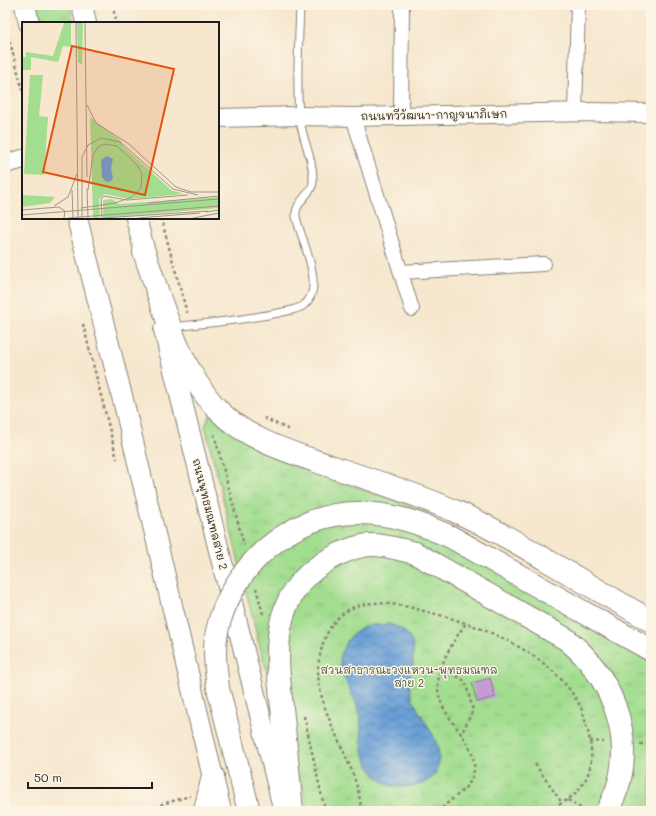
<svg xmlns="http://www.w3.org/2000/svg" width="656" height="816" font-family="Mali,'Playpen Sans Thai',sans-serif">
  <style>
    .grass { fill: url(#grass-tufts); stroke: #5f7c56 }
    .water { fill: url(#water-waves); stroke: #425d78 }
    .building { fill: url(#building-hatch) }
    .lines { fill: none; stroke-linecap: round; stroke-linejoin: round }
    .service-casing { stroke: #898275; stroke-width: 9 }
    .minor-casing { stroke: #898275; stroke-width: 16 }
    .tertiary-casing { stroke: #898275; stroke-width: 20 }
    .secondary-casing { stroke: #898275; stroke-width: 22 }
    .primary-casing { stroke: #898275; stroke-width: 24 }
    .path { stroke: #898275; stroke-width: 2.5; stroke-dasharray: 3 3; stroke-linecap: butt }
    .service { stroke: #fff; stroke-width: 7 }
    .minor { stroke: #fff; stroke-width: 14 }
    .tertiary { stroke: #fff; stroke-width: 18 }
    .secondary { stroke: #fff; stroke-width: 20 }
    .primary { stroke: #fff; stroke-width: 22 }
    .primary-bridge-casing { stroke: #898275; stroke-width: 24; stroke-linecap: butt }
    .primary-bridge { stroke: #fff; stroke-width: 22 }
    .labels { text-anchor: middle; stroke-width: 3; stroke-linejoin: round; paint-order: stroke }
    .street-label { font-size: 11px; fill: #1c1c1c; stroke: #fcf5e5 }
    .park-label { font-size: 11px; fill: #44563f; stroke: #fcf5e5 }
    .inset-road { fill: none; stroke: #9f9687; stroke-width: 1 }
    .view { fill: #de560d; fill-opacity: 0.15; stroke: #de560d; stroke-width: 2 }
    .inset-edge { fill: none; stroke: #1c1c1c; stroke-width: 2 }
  </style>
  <defs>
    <pattern id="grass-tufts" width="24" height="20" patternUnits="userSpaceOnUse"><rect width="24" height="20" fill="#a2dd90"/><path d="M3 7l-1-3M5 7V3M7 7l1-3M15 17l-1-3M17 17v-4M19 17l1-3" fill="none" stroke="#8bbd7c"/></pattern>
    <pattern id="water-waves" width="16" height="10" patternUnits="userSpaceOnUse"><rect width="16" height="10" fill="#679ed5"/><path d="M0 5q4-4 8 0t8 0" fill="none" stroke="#5480ac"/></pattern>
    <pattern id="building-hatch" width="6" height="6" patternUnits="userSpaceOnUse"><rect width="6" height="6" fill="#c89edc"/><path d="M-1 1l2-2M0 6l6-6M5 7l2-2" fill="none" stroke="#a280b2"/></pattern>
  </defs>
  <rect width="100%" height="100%" fill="#fcf5e5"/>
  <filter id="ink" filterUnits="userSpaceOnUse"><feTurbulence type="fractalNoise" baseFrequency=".025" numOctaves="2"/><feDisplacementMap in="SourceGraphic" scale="8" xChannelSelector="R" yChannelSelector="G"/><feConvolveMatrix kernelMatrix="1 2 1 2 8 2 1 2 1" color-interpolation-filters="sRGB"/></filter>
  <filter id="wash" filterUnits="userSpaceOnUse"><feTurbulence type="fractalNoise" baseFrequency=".012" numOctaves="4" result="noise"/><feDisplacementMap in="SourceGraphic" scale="16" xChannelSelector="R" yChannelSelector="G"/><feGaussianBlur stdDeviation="0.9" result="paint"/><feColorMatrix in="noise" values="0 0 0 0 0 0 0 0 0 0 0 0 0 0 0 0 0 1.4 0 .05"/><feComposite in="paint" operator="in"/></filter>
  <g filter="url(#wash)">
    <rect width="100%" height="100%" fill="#f6e7ce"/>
    <!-- grass -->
    <path class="grass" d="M36,5H69L74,23H40Z
      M210,415L298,466L427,512L458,549L651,660V811H309L260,648L205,426Z"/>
    <!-- water -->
    <path class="water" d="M388,624C406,628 415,639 413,658C413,669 408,678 410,688C414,717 447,737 437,769C433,783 415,787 402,787C379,788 364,764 362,745C360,734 362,723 359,711C355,698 347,686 342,672C335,654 348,633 367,626C373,624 381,625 388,624Z"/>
    <g id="blocks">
      <!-- building -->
      <path class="building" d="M490,678L495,697L477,702L472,683Z"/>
    </g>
  </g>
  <g filter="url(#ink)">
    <use href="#blocks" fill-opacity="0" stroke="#898275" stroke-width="1"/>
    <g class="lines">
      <defs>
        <path id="service" d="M173,327C208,323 244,320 278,313C286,311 298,310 304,305C327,287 300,239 296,216C294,202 313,193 313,182C314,159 301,137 299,114C296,78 299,41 300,5"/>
        <path id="minor" d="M575,112L578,5
          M401,115L402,5
          M353,117L412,309
          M401,272L544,264"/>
        <path id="tertiary" d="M218,118L299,116L353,117L590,112L651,113
          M5,164L23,159"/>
        <path id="secondary" d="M25,5L29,23
          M82,5L86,23
          M77,218L125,408L221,811
          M136,218L149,268
          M164,330L284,811"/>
        <path id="primary" d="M144,252C163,305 178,368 218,410C248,441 293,453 333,467C374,481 417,494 457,512C489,526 518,543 548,561C582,581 617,601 651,621
          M615,630L651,650
          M205,811L213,776
          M292,811C289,780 286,749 283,717C277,659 266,598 325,562C338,554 355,546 370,545C385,544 401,550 415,553"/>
      </defs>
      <!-- service casing -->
      <use href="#service" class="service-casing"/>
      <!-- minor casing -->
      <use href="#minor" class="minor-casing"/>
      <!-- tertiary casing -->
      <use href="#tertiary" class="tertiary-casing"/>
      <!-- secondary casing -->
      <use href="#secondary" class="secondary-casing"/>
      <!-- primary casing -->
      <use href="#primary" class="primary-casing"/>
      <!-- path -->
      <path class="path" d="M112,5L117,23
        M5,24L23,91
        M161,218L187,313
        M83,324L117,459
        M264,418L290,430
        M214,434L244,545
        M256,588L263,614
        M441,667L465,681L473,710L461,735
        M304,716L325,811
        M590,741L604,742
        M640,744H651
        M535,764L562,803
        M568,800L585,811
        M442,808C451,799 468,789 472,778C485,742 435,719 438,684C440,661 453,642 466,623
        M159,811V809L162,804L190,796
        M361,811C359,758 308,708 320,655C324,633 336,613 357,606C377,599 405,606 424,611C479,624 551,652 579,704C583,710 584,718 586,724C590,738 593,753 590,767C585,790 565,805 543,811
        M432,811L442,808L480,811"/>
      <!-- service -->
      <use href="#service" class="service"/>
      <!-- minor -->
      <use href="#minor" class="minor"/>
      <!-- tertiary -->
      <use href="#tertiary" class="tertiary"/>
      <!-- secondary -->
      <use href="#secondary" class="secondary"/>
      <!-- primary -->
      <use href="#primary" class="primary"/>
      <defs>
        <path id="primary-bridge" d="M415,553L566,639C610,674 635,734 617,789C614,796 611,805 607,811
          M249,811L218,688C216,670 213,649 217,631C232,565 292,512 360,513C392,513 422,524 451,537L615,630"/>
      </defs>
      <!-- primary-bridge casing -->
      <use href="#primary-bridge" class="primary-bridge-casing"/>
      <!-- primary-bridge -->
      <use href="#primary-bridge" class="primary-bridge"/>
    </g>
  </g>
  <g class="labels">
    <!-- street labels -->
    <g class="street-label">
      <text transform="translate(434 115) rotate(-1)" y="4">ถนนทวีวัฒนา-กาญจนาภิเษก</text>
      <text transform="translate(210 514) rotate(76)" y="4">ถนนพุทธมณฑลสาย 2</text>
    </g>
    <!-- park labels -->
    <g class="park-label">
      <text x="409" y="674">สวนสาธารณะวงแหวน-พุทธมณฑล<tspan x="409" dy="13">สาย 2</tspan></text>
    </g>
  </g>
  <!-- overview -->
  <g transform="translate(22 22)">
    <rect width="197" height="197" fill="#f6e7ce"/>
    <path d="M55,1H61L60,43L56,40ZM68,95L98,118L102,125L149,168L162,172L107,177L83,172L77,177L78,196H71ZM197,175V186L81,196V178L90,177L97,182Z" fill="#a2dd90"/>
    <path d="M42,1H49V25L41,24L36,40L9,35V48H0V35H4V30L31,34ZM8,53H21L17,94L26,95L22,153L2,152ZM0,172V173L33,175L28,181L0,185Z" fill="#a2dd90"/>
    <path d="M85,134L91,137L89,146L91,156L88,160L83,159L80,155L79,138Z" fill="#679ed5"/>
    <path class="inset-road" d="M54,1L56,196M63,1L65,155M65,83L74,101L107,122L154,165L169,170H197M65,166L66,196M50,168L51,196M126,181L197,174M32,184L46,175L55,152M59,186L93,181L110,175L119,166L120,152L115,143L95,124L82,122L76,125L71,133L66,168M0,188L37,185L43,189L42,196M184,190L197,188M0,193L197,177M46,196L197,184M60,196V135L66,123L79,116L98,120L151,167L176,173M80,196L79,177L82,174L105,178L166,173M81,196L186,189M116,196L178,191M171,196L197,191"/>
    <path class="view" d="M50,24L152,47L123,173L21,150Z"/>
    <rect width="197" height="197" class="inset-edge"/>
  </g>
  <!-- margin -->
  <rect width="656" height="816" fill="none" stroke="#fcf5e5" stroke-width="20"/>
  <!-- scale -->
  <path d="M28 782v6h124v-6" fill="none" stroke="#1c1c1c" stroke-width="2"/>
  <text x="34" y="782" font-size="12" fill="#1c1c1c" stroke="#fcf5e5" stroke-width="3" paint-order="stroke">50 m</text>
</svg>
